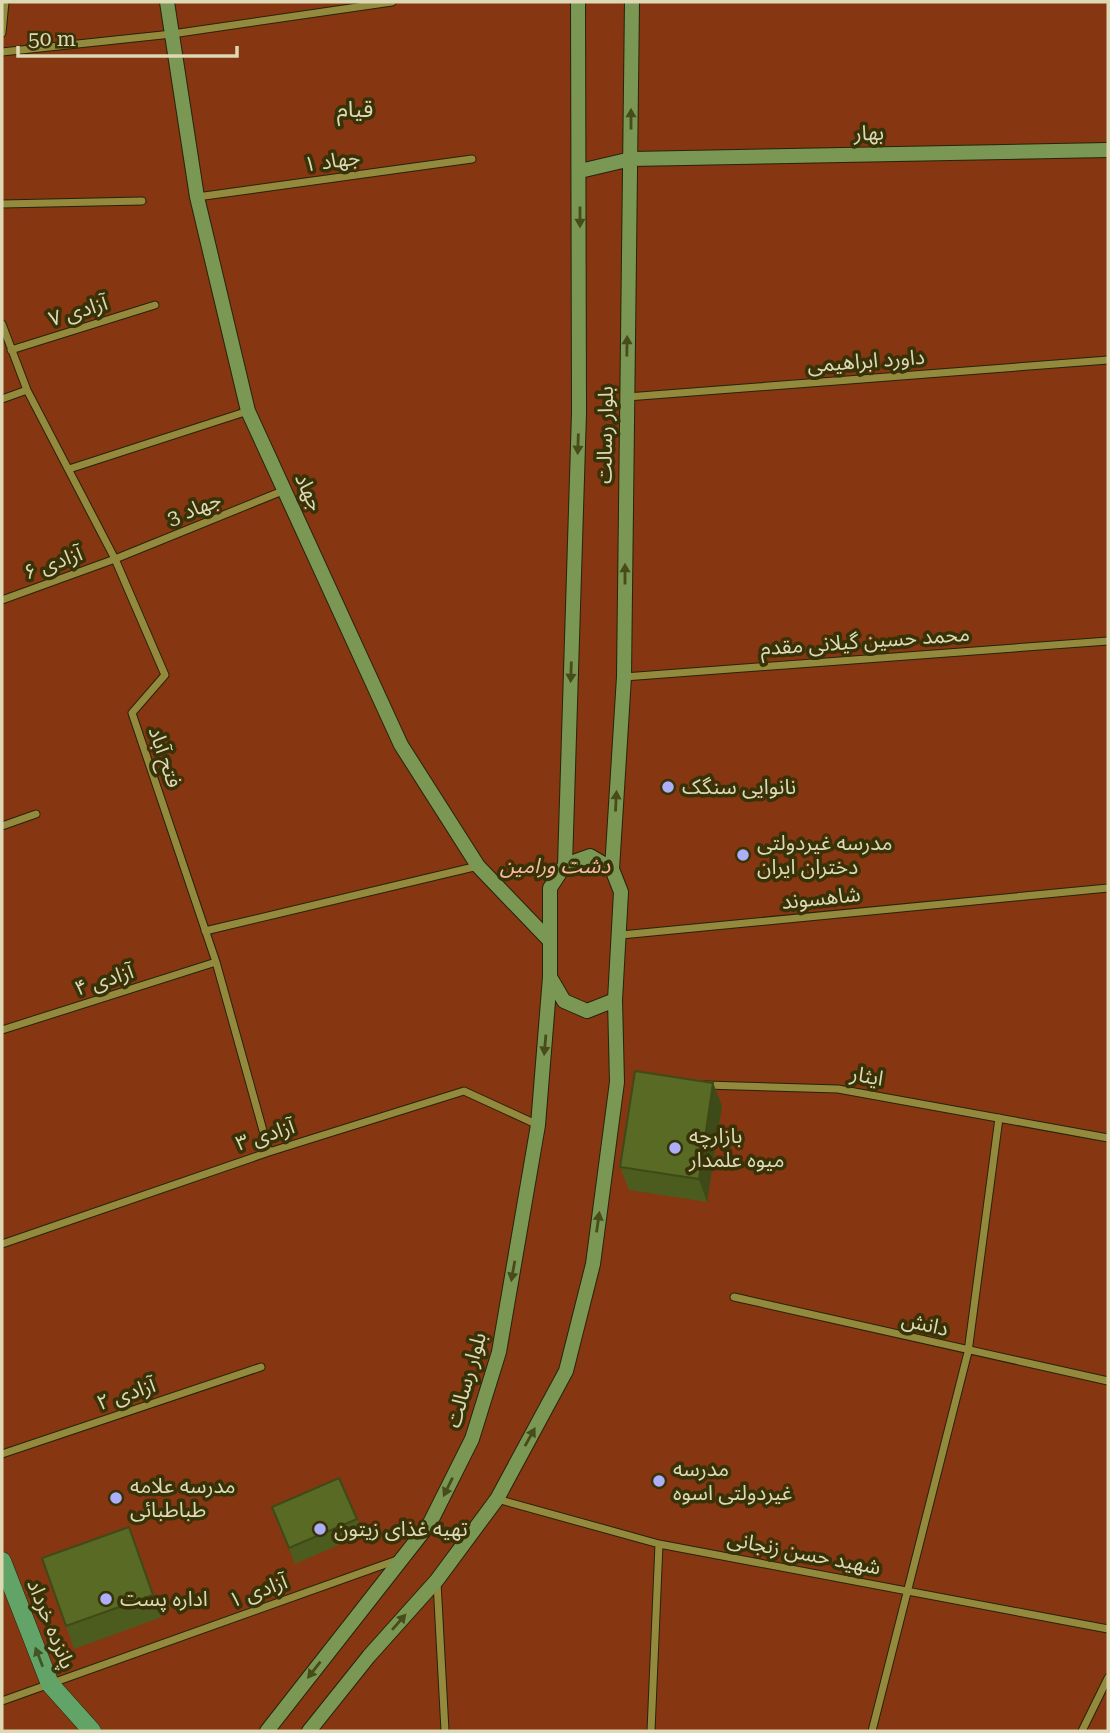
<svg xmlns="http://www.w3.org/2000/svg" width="1110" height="1733" font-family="'Roboto Serif','Noto Sans Arabic',serif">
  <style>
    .green { fill: #863711 }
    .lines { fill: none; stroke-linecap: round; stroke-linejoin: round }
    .street-casing { stroke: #26230b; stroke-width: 9 }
    .secondary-casing { stroke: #26230b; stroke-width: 16 }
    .primary-casing { stroke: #26230b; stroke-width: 19 }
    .street { stroke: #938a3d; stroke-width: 7 }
    .secondary { stroke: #7a9753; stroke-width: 14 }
    .primary { stroke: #62a368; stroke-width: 18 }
    .wall { fill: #4c5b1e }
    .shaded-wall { fill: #3e4a18 }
    .building { fill: #586a23; stroke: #3e4a18; stroke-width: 2 }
    .oneway { fill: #484b1a }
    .oneway2 { fill: #445424 }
    .poi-dot { fill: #adaffb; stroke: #373207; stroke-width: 2.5 }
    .labels { text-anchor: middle; stroke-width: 7; stroke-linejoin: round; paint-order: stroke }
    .street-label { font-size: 21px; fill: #dcd9b4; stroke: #373207 }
    .poi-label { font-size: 21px; fill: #dcd9b4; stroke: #373207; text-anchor: start }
    .park-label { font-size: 21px; font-style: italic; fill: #f8baa1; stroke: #373207 }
    .neighbourhood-label { font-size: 23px; fill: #dcd9b4; stroke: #373207 }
  </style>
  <rect width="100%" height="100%" fill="#413c14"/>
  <!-- green -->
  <path class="green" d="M2,2H1108V1731H2Z"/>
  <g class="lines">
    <defs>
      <path id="street" d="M2,33L5,2
        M2,52L172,34L392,2
        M197,197L472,159
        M2,204L142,201
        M2,324L27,390L115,559L165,675L132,713L216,962L269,1152
        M11,350L155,305
        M627,397L1108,360
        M2,399L27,390
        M69,469L248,411
        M2,600L115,559L285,490
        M624,677L1108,641
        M2,826L36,814
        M205,931L478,866
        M621,935L1108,888
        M2,1030L216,962
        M705,1085L838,1089L1108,1138
        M2,1244L269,1152L464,1091L538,1125
        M734,1297L1108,1381
        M2,1454L261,1367
        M497,1499L659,1544L1108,1629
        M437,1582L445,1731
        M2,1701L397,1560
        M651,1731L659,1544
        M872,1731L968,1352L999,1118
        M1082,1731L1108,1678"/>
      <path id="secondary" d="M167,2L197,197L248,411L401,745L478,866L550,941
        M580,171L631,159L1108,150
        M565,865L579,413L578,2
        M612,869L624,677L632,2
        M267,1731L430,1523L472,1439L499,1352L538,1125L550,977V888L565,865L590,856L612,869L621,892L615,1000L587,1011L564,1001L550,977
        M309,1731L369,1656L437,1580L497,1499L566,1371L593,1264L617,1082L615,1000"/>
      <path id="primary" d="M2,1561L50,1684L92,1731"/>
    </defs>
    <!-- street casing -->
    <use href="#street" class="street-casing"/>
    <!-- secondary casing -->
    <use href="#secondary" class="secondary-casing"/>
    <!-- primary casing -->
    <use href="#primary" class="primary-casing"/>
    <!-- street -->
    <use href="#street" class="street"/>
    <!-- secondary -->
    <use href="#secondary" class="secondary"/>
    <!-- primary -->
    <use href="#primary" class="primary"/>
  </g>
  <!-- wall -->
  <path class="wall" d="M713,1083L722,1106L707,1202L629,1190L620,1167Z
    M272,1507L357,1519L363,1534L295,1564Z
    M129,1527L162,1617L74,1649L42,1558Z"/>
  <!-- shaded-wall -->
  <path class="shaded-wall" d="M713,1083L722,1106L707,1202L699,1179Z"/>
  <!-- building -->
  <path class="building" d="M635,1071L713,1083L699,1179L620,1167Z
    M339,1478L357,1519L289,1548L272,1507Z
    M129,1527L153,1595L66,1626L42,1558Z"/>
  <!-- one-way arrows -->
  <defs><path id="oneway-solid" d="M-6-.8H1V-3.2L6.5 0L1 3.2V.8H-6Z" transform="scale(1.75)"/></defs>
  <g class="oneway">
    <use href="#oneway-solid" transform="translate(631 119) rotate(-90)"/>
    <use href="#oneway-solid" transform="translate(580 217) rotate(90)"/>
    <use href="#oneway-solid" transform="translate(627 346) rotate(-89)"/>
    <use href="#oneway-solid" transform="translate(578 444) rotate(92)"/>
    <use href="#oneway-solid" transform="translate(625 574) rotate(-90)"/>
    <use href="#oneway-solid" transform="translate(571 672) rotate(92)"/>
    <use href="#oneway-solid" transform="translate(616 801) rotate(-87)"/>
    <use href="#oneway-solid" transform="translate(545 1045) rotate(95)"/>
    <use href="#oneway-solid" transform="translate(598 1222) rotate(-82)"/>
    <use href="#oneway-solid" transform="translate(513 1271) rotate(100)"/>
    <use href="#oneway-solid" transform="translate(530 1437) rotate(-61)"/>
    <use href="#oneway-solid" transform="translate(448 1487) rotate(116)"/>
    <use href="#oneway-solid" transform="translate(399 1622) rotate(-49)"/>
    <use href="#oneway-solid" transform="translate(314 1670) rotate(128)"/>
  </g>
  <use class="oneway2" href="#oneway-solid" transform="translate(39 1657) rotate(-111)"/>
  <!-- markers -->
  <g class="poi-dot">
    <circle cx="668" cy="787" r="7"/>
    <circle cx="743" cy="855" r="7"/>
    <circle cx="675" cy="1148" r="7"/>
    <circle cx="659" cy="1481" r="7"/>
    <circle cx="116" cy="1498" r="7"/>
    <circle cx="320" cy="1529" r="7"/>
    <circle cx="106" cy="1599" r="7"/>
  </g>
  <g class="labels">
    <!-- street labels -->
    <g class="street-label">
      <text transform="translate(869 133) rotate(-1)" y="7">بهار</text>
      <text transform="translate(332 161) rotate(-8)" y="7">جهاد ۱</text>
      <text transform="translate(78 311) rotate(-17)" y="7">آزادی ۷</text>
      <text transform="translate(866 361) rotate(-4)" y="7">داورد ابراهیمی</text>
      <text transform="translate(605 435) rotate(-89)" y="7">بلوار رسالت</text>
      <text transform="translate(309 492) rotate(65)" y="7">جهاد</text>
      <text transform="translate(194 509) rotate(-22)" y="7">جهاد 3</text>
      <text transform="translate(53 563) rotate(-20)" y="7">آزادی ۶</text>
      <text transform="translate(865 641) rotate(-4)" y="7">محمد حسین گیلانی مقدم</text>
      <text transform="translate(165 757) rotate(71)" y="7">فتح آباد</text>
      <text transform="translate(821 898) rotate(-6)" y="7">شاهسوند</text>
      <text transform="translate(104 980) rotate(-18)" y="7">آزادی ۴</text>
      <text transform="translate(867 1076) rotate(10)" y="7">ایثار</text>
      <text transform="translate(265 1135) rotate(-18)" y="7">آزادی ۳</text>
      <text transform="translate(925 1324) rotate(13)" y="7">دانش</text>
      <text transform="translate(466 1380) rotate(-74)" y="7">بلوار رسالت</text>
      <text transform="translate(126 1394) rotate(-19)" y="7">آزادی ۲</text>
      <text transform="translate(804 1553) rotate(11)" y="7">شهید حسن زنجانی</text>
      <text transform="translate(258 1591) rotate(-20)" y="7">آزادی ۱</text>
      <text transform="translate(51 1624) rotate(68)" y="7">پانزده خرداد</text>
    </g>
    <!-- poi labels -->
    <g class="poi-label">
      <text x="682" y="794">نانوایی سنگک</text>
      <text x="757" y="850">مدرسه غیردولتی<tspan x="757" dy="24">دختران ایران</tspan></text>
      <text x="689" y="1143">بازارچه<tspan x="689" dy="24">میوه علمدار</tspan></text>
      <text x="673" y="1476">مدرسه<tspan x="673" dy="24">غیردولتی اسوه</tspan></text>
      <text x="130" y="1493">مدرسه علامه<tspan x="130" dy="24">طباطبائی</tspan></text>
      <text x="334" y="1536">تهیه غذای زیتون</text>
      <text x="120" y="1606">اداره پست</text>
    </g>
    <!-- park labels -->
    <g class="park-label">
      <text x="555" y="873">دشت ورامین</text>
    </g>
    <!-- neighbourhood labels -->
    <g class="neighbourhood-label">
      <text x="355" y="117">قیام</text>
    </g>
  </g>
  <!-- border -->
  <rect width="1110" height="1733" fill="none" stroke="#dcd9b4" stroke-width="7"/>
  <!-- scale -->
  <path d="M18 46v10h219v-10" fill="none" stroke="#dcd9b4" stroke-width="3.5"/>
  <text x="28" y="46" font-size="21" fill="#dcd9b4" stroke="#373207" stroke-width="5" paint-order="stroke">50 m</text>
</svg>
